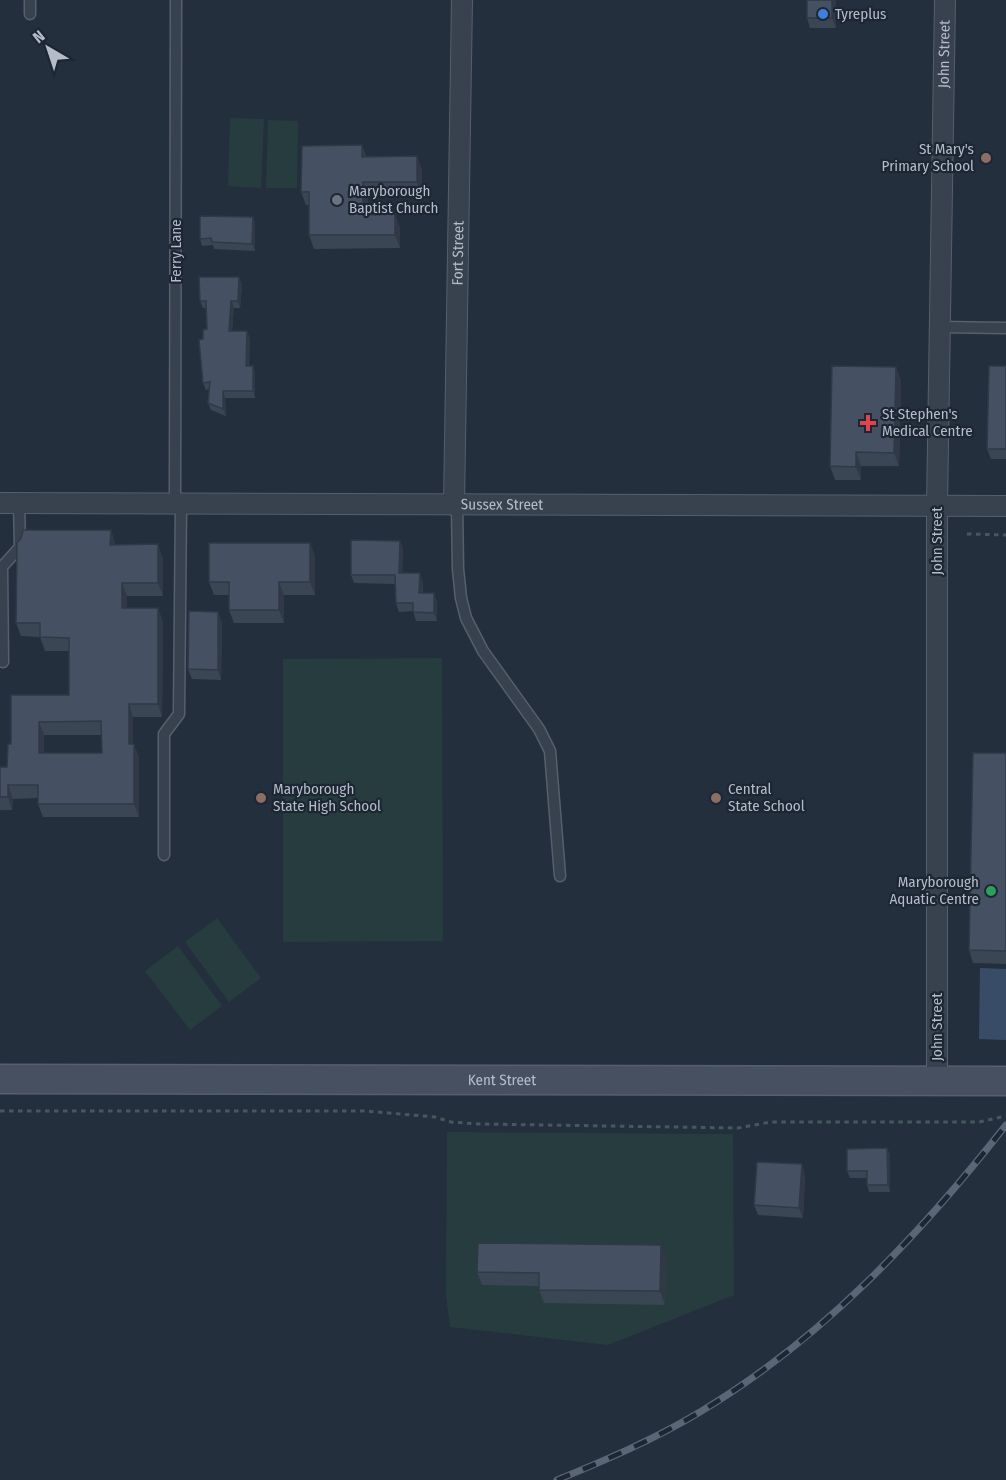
<svg xmlns="http://www.w3.org/2000/svg" width="1006" height="1480" font-family="'Fira Sans Condensed',sans-serif">
  <style>
    .green { fill: #263c3f }
    .water { fill: #394c67 }
    .lines { fill: none; stroke-linecap: round; stroke-linejoin: round }
    .lane-casing { stroke: #565f6c; stroke-width: 13 }
    .street-casing { stroke: #565f6c; stroke-width: 22 }
    .secondary-casing { stroke: #565f6c; stroke-width: 31 }
    .path { stroke: #44595c; stroke-width: 3; stroke-dasharray: 4.5 4.5; stroke-linecap: butt }
    .lane { stroke: #38414e; stroke-width: 10 }
    .street { stroke: #38414e; stroke-width: 20 }
    .secondary { stroke: #465061; stroke-width: 28 }
    .rail-casing { stroke: #5a6575; stroke-width: 7 }
    .rail { stroke: #1d2633; stroke-width: 4.5; stroke-dasharray: 14; stroke-linecap: butt }
    .wall { fill: #3b4654; fill-rule: evenodd }
    .shaded-wall { fill: #303945 }
    .building { fill: #455162; stroke: #303945; stroke-width: 1.5; fill-rule: evenodd }
    .shop-dot { fill: #3f7fe0; stroke: #1d2633; stroke-width: 2 }
    .education-dot { fill: #8d6e63; stroke: #1d2633; stroke-width: 2 }
    .worship-dot { fill: #6b7280; stroke: #1d2633; stroke-width: 2 }
    .health-dot { fill: #e0444e; stroke: #1d2633; stroke-width: 2 }
    .leisure-dot { fill: #2e9e5b; stroke: #1d2633; stroke-width: 2 }
    .labels { text-anchor: middle; stroke-width: 4.5; stroke-linejoin: round; paint-order: stroke }
    .poi-label { font-size: 15px; fill: #b4bcc9; stroke: #1d2633; text-anchor: start }
    .street-label { font-size: 15px; fill: #b4bcc9; stroke: #1d2633 }
  </style>
  <rect width="100%" height="100%" fill="#242f3e"/>
  <!-- green -->
  <path class="green" d="M230,118L264,119L261,188L228,186Z
    M268,120L298,121L297,188H266Z
    M442,658L443,941L283,942V659Z
    M217,918L261,978L229,1002L185,942Z
    M178,946L222,1006L190,1030L145,971Z
    M447,1132L733,1134L734,1295L608,1345L450,1327L446,1296Z"/>
  <!-- water -->
  <path class="water" d="M980,968L1006,969V1040L979,1039Z"/>
  <g class="lines">
    <defs>
      <path id="lane" d="M30,0V14
        M940,327L1006,328
        M175,503L176,0
        M457,505L458,569L461,598L466,618L483,651L539,729L550,751L560,876
        M3,662L2,567L20,547L19,503
        M164,855V734L179,714L181,503"/>
      <g id="street">
        <path id="s1" d="M0,503L1006,506"/>
        <path id="s2" d="M454,505L462,0"/>
        <path id="s3" d="M937,1082V506L945,0"/>
      </g>
      <g id="secondary">
        <path id="s4" d="M0,1079L1006,1081"/>
      </g>
    </defs>
    <!-- lane casing -->
    <use href="#lane" class="lane-casing"/>
    <!-- street casing -->
    <use href="#street" class="street-casing"/>
    <!-- secondary casing -->
    <use href="#secondary" class="secondary-casing"/>
    <!-- path -->
    <path class="path" d="M967,534L1006,535
      M0,1111H365L412,1115L435,1117L451,1122L479,1124L738,1128L771,1122H979L1006,1116"/>
    <!-- lane -->
    <use href="#lane" class="lane"/>
    <!-- street -->
    <use href="#street" class="street"/>
    <!-- secondary -->
    <use href="#secondary" class="secondary"/>
    <defs>
      <path id="rail" d="M557,1480C606,1460 655,1439 700,1412C822,1339 919,1236 1006,1125"/>
    </defs>
    <!-- rail casing -->
    <use href="#rail" class="rail-casing"/>
    <!-- rail -->
    <use href="#rail" class="rail"/>
  </g>
  <!-- wall -->
  <path class="wall" d="M807,0H860H836V28H810L807,18Z
    M362,145L366,156L422,169L421,195H368V214H395L400,228V248L314,249L309,235V205H306L301,192Z
    M253,217L255,224V251L214,249L213,245L202,246L200,239Z
    M242,284L240,308H234L232,331L250,338L249,366H253L255,373V398H225L226,416L211,410L208,403L209,389L206,390L203,383V339L207,329L206,308H203L200,301Z
    M1006,366V459H991L987,449Z
    M901,380L899,466H861V480H835L830,466Z
    M111,530L115,545L163,558V596H127V608L163,621L162,717H133V744L139,757V817H43L38,804V798L13,799L12,810H0V767H7L11,744L69,695V651H45L40,637L21,636L16,623ZM44,735H102V753H44Z
    M400,541L403,549L402,573L423,582V593L437,601V621H416L413,611L399,612L396,603L395,584L354,583L351,575Z
    M310,543L315,556V595H284V623H234L229,610V595H214L209,582Z
    M222,622L221,680L192,679L188,669Z
    M1006,753V964L973,963L969,950Z
    M887,1148L890,1155V1192H869L867,1185V1178H850L847,1171Z
    M805,1175L803,1218L758,1215L754,1205Z
    M666,1258L665,1305L544,1303L539,1290V1286L482,1285L477,1272Z"/>
  <!-- shaded-wall -->
  <path class="shaded-wall" d="M832,0H836V28L832,18Z
    M362,145L366,159L362,157Z
    M417,156L422,169L421,195L417,182Z
    M363,182L368,195V228L363,215Z
    M395,214L400,228V248L395,235Z
    M253,217L255,224V251L252,244Z
    M239,277L242,284L240,308L238,301Z
    M231,301L234,308L231,338L229,331Z
    M247,331L250,338L248,373L246,366Z
    M253,366L255,373V398L253,391Z
    M896,367L901,380L899,466L894,453Z
    M223,391L225,398L226,416L223,409Z
    M856,452L861,466V480L856,467Z
    M111,530L115,543V558L110,545Z
    M400,541L403,549L402,581L399,573Z
    M310,543L315,556V595L310,582Z
    M158,544L163,558V596L158,583Z
    M420,573L423,582L422,601L419,593Z
    M279,582L284,595V623L279,610Z
    M122,583L127,596V621L122,608Z
    M434,593L437,601V621L434,613Z
    M158,608L163,621L162,717L158,704Z
    M218,612L222,622L221,680L218,670Z
    M129,704L133,717V758L129,744Z
    M39,722L44,735V767L39,753Z
    M134,744L139,757V817L134,804Z
    M8,785L13,799L12,810L8,797Z
    M887,1148L890,1155V1192L888,1185Z
    M802,1164L805,1175L803,1218L799,1208Z
    M661,1245L666,1258L665,1305L660,1291Z"/>
  <!-- building -->
  <path class="building" d="M807,0H832V18H807Z
    M362,145V157L417,156V182H363V215L395,214V235H309V192H301L302,146Z
    M200,216L253,217L252,244L212,242L211,238L200,239Z
    M199,277H239L238,301H231L229,331H247L246,366H253V391H223V409L208,403L210,382L203,383L199,340L203,339V330L207,329L206,301H200Z
    M832,366L896,367L894,453L856,452V467L830,466Z
    M989,366H1006V449H987Z
    M23,530H111L110,545L158,544V583H122V608H158V704H129V744H134V804H38V785H8V797H0V767H7L8,744H11V695H69V638L40,637V623H16L17,543L21,538ZM101,721L102,753H39V722Z
    M351,540L400,541L399,573H420L419,593H434V613L413,612V603H396L395,575H351Z
    M209,543H310V582H279V610H229V582H209Z
    M189,611L218,612V670L188,669Z
    M973,753H1006V951L969,950Z
    M887,1148L888,1185H867V1171H847V1149Z
    M757,1162L802,1164L799,1208L754,1205Z
    M478,1243L661,1245L660,1291L539,1290V1273L477,1272Z"/>
  <!-- markers -->
  <circle class="shop-dot" cx="823" cy="14" r="6"/>
  <g class="education-dot">
    <circle cx="986" cy="158" r="6"/>
    <circle cx="261" cy="798" r="6"/>
    <circle cx="716" cy="798" r="6"/>
  </g>
  <circle class="worship-dot" cx="337" cy="200" r="6"/>
  <path class="health-dot" d="M865 414h6v6h6v6h-6v6h-6v-6h-6v-6h6z"/>
  <circle class="leisure-dot" cx="991" cy="891" r="6"/>
  <g class="labels">
    <!-- poi labels -->
    <g class="poi-label">
      <text x="835" y="19">Tyreplus</text>
      <text x="974" y="154" text-anchor="end">St Mary's<tspan x="974" dy="17">Primary School</tspan></text>
      <text x="349" y="196">Maryborough<tspan x="349" dy="17">Baptist Church</tspan></text>
      <text x="882" y="419">St Stephen's<tspan x="882" dy="17">Medical Centre</tspan></text>
      <text x="273" y="794">Maryborough<tspan x="273" dy="17">State High School</tspan></text>
      <text x="728" y="794">Central<tspan x="728" dy="17">State School</tspan></text>
      <text x="979" y="887" text-anchor="end">Maryborough<tspan x="979" dy="17">Aquatic Centre</tspan></text>
    </g>
    <!-- street labels -->
    <g class="street-label">
      <text dy="5" stroke="none"><textPath href="#s3" startOffset="1028">John Street</textPath></text>
      <text transform="translate(176 251) rotate(-90)" y="5">Ferry Lane</text>
      <text dy="5" stroke="none"><textPath href="#s2" startOffset="252">Fort Street</textPath></text>
      <text dy="5" stroke="none"><textPath href="#s1" startOffset="502">Sussex Street</textPath></text>
      <text transform="translate(937 541) rotate(-90)" y="5">John Street</text>
      <text transform="translate(937 1027) rotate(-90)" y="5">John Street</text>
      <text dy="5" stroke="none"><textPath href="#s4" startOffset="502">Kent Street</textPath></text>
    </g>
  </g>
  <!-- north arrow -->
  <g transform="translate(48 48) rotate(321)" stroke="#1d2633" stroke-width="4.5" paint-order="stroke">
  <path d="M0-4.5L10 22L0 15L-10 22Z" fill="#b4bcc9"/>
  <text y="-9" font-size="16" font-weight="bold" text-anchor="middle" fill="#b4bcc9">N</text>
  </g>
</svg>
